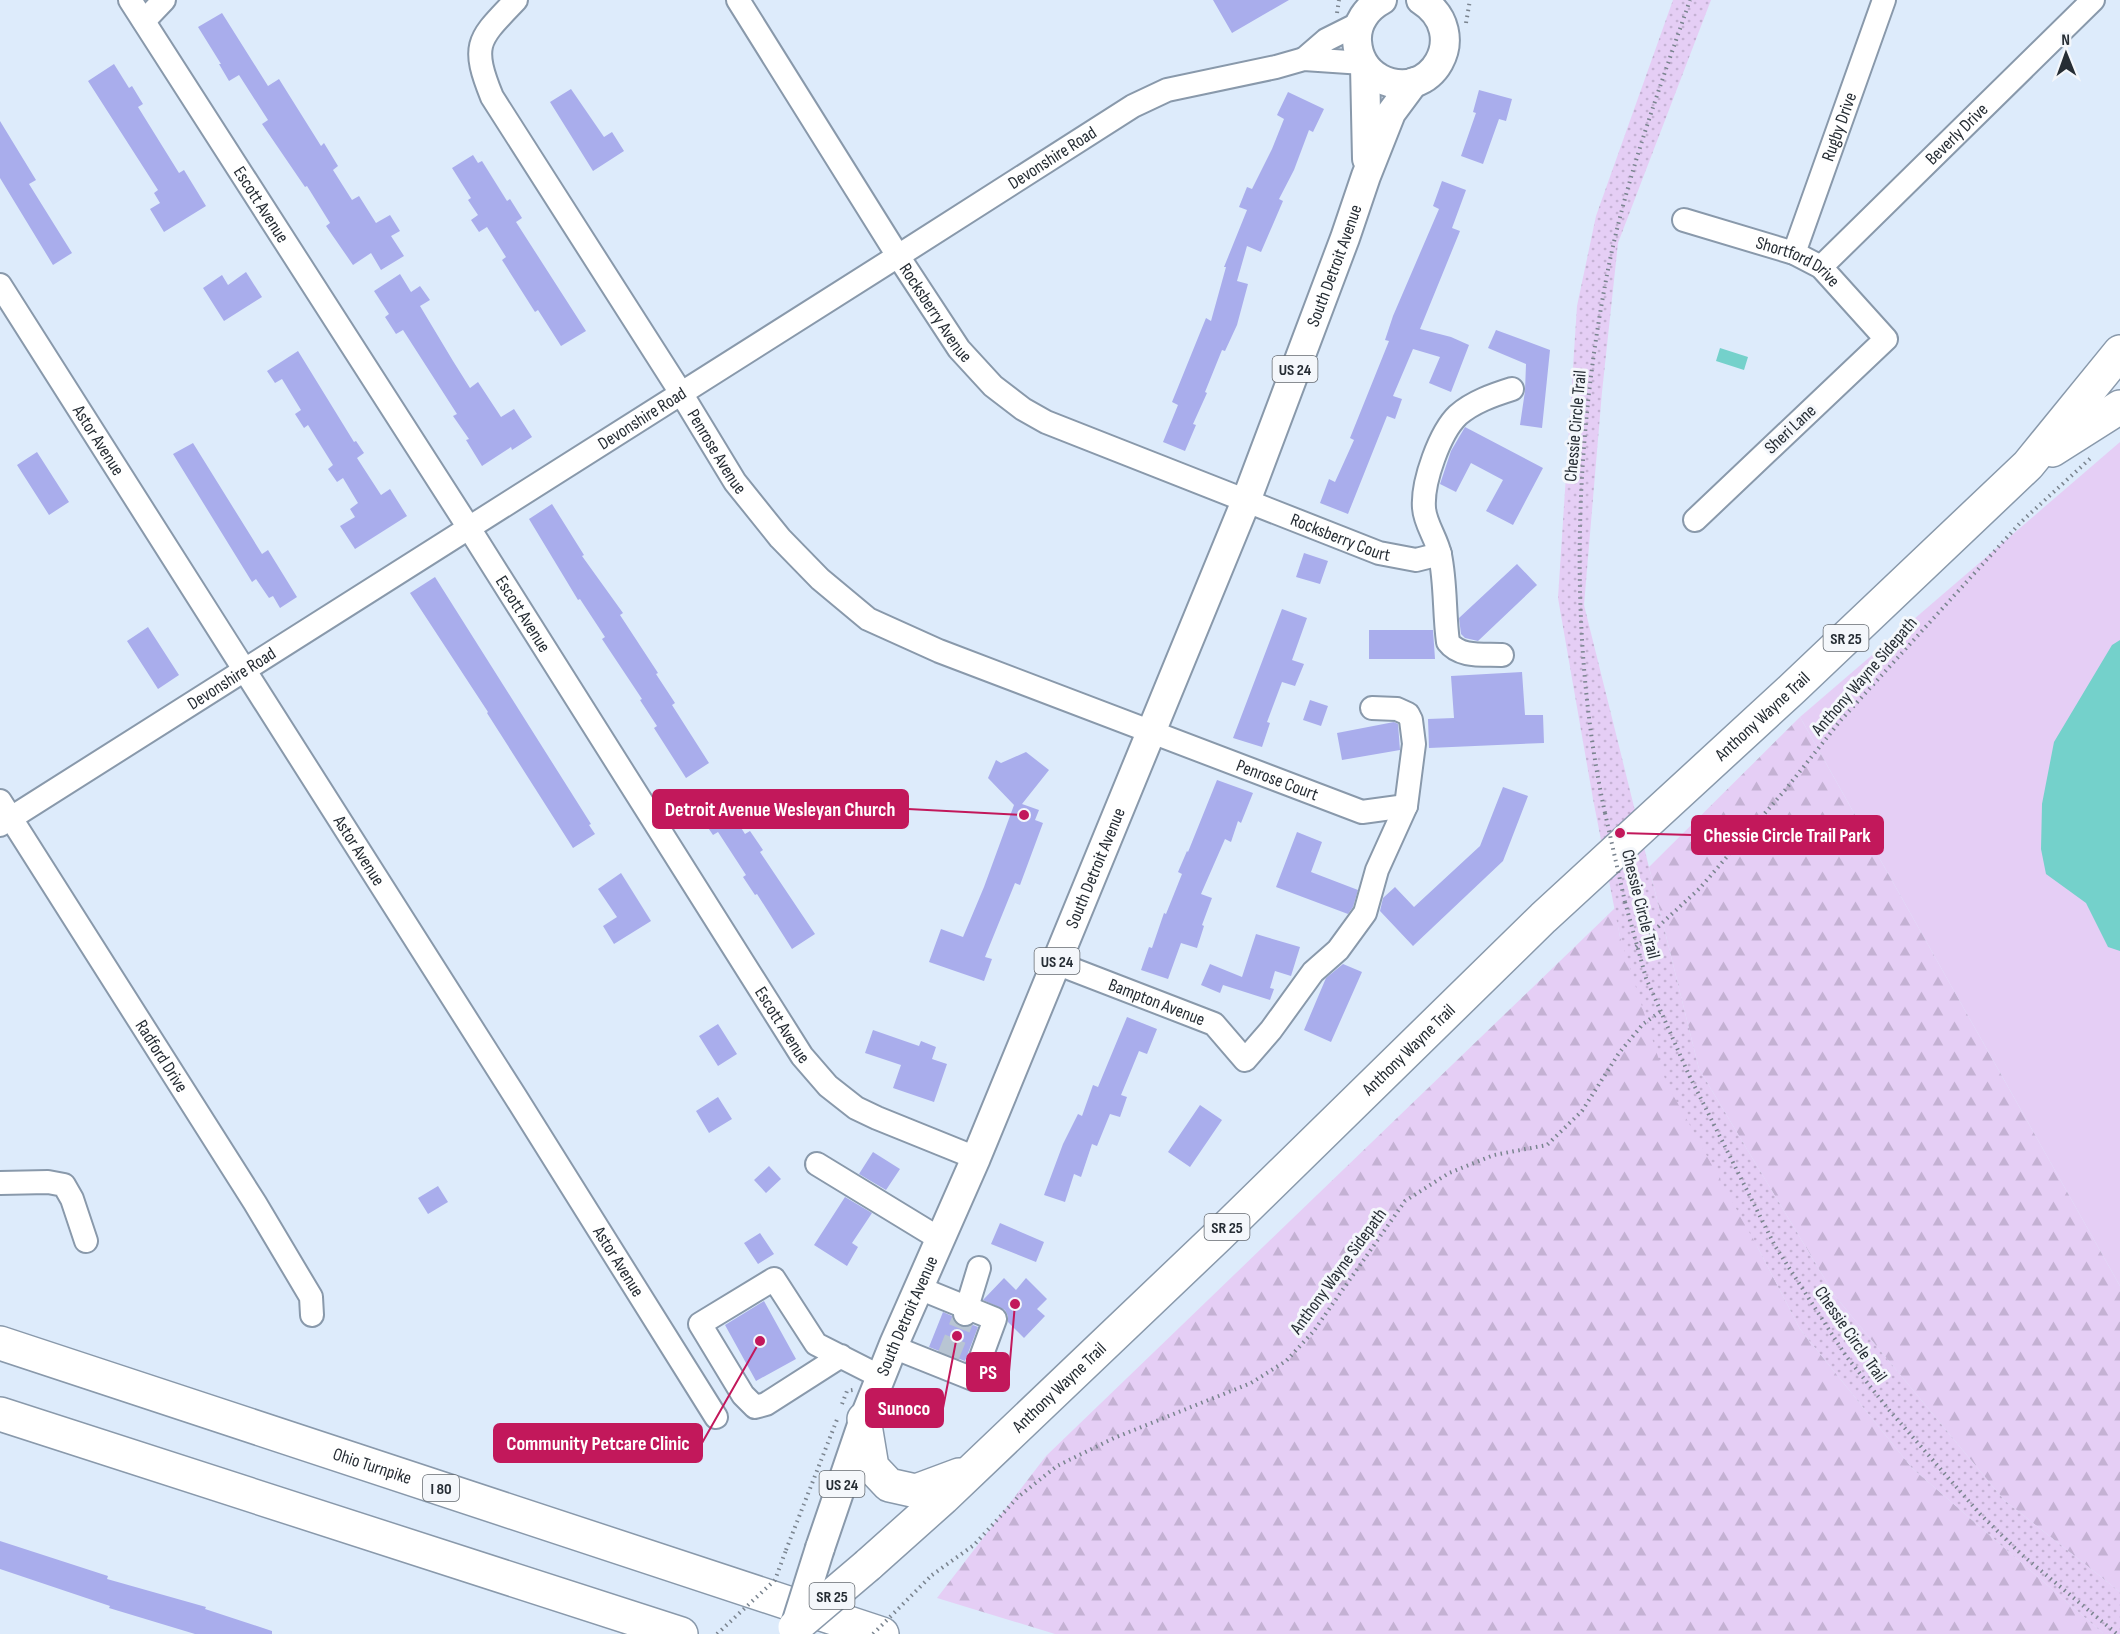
<svg xmlns="http://www.w3.org/2000/svg" width="2120" height="1634" font-family="'Sofia Sans Condensed',sans-serif">
  <style>
    .grass { fill: #e5cef5 }
    .forest { fill: url(#forest-firs) }
    .park { fill: url(#park-dots) }
    .water { fill: #74d1cb }
    .building { fill: #a9adec }
    .lines { fill: none; stroke-linecap: round; stroke-linejoin: round }
    .minor-tunnel { stroke: #b8c5d3; stroke-width: 22; stroke-dasharray: 22 11; stroke-linecap: butt }
    .minor-casing { stroke: #8999ab; stroke-width: 26 }
    .major-casing { stroke: #8999ab; stroke-width: 32 }
    .highway-casing { stroke: #8999ab; stroke-width: 36 }
    .path { stroke: #7a848f; stroke-width: 4; stroke-dasharray: 1.5 4.5; stroke-linecap: butt }
    .minor { stroke: #fff; stroke-width: 22 }
    .major { stroke: #fff; stroke-width: 28 }
    .highway { stroke: #fff; stroke-width: 33 }
    .major-bridge-casing { stroke: #8999ab; stroke-width: 32; stroke-linecap: butt }
    .highway-bridge-casing { stroke: #8999ab; stroke-width: 36; stroke-linecap: butt }
    .path-bridge { stroke: #7a848f; stroke-width: 4; stroke-dasharray: 1.5 4.5; stroke-linecap: butt }
    .major-bridge { stroke: #fff; stroke-width: 28 }
    .highway-bridge { stroke: #fff; stroke-width: 33 }
    .labels { text-anchor: middle; stroke-width: 6; stroke-linejoin: round; paint-order: stroke }
    .shield { fill: #f4f7fb; stroke: #646a70; stroke-width: 1.5 }
    .shield-label { font-size: 16px; font-weight: bold; fill: #262d34 }
    .street-label { font-size: 18px; fill: #262d34; stroke: #f4f7fb }
    .leader { fill: none; stroke: #c2185b; stroke-width: 2 }
    .callout-dot { fill: #c2185b; stroke: #f4f7fb; stroke-width: 2 }
    .callout { fill: #c2185b; stroke: #c2185b; stroke-width: 2 }
    .callout-label { font-size: 20px; text-anchor: middle; font-weight: bold; fill: #fff }
  </style>
  <defs>
    <pattern id="forest-firs" width="22" height="20" patternUnits="userSpaceOnUse" patternTransform="scale(1.5)"><rect width="22" height="20" fill="#e5cef5"/><path d="M5 1l3.5 6h-7zM16 11l3.5 6h-7z" fill="#c4b1d3"/></pattern>
    <pattern id="park-dots" width="8" height="8" patternUnits="userSpaceOnUse" patternTransform="scale(1.5)"><rect width="8" height="8" fill="#e5cef5"/><path d="M2 2h.1M6 6h.1" fill="none" stroke="#c4b1d3" stroke-width="1.8" stroke-linecap="round"/></pattern>
  </defs>
  <rect width="100%" height="100%" fill="#ddebfb"/>
  <!-- grass -->
  <path class="grass" d="M2120,442V1286L1800,717Z"/>
  <!-- forest -->
  <path class="forest" d="M1800,717L2120,1286V1592L2004,1500L1835,1296L1699,1069L1649,867Z
    M1615,908L1620,937L1758,1248L1800,1329L1912,1468L2104,1634H1055L937,1598L1046,1456Z"/>
  <!-- park -->
  <path class="park" d="M1673,0H1711L1618,243L1602,392L1584,605L1699,1069L1835,1296L2004,1500L2120,1592V1634H2104L1912,1468L1800,1329L1758,1248L1666,1082L1620,937L1593,799L1558,598L1577,306L1596,216Z"/>
  <!-- water -->
  <path class="water" d="M1720,348L1748,357L1744,370L1716,361Z
    M2120,640V951L2108,947L2086,903L2046,874L2041,849L2042,804L2054,742L2112,645Z"/>
  <!-- building -->
  <path class="building" d="M1213,0H1289L1232,33Z
    M222,13L268,86L279,79L321,146L324,143L338,166L333,170L352,200L359,196L376,223L390,215L400,231L391,236L404,256L381,270L371,253L353,265L326,226L330,223L307,186L305,187L262,124L268,120L239,75L229,81L219,64H221L198,27Z
    M114,64L129,88L132,86L143,104L138,107L179,173L184,170L206,206L164,232L150,209L160,203L154,193L158,190L88,81Z
    M571,89L604,137L612,132L624,151L593,171L550,102Z
    M1479,90L1512,99L1506,121L1499,119L1483,164L1461,156L1476,113L1473,112Z
    M1288,92L1324,109L1313,132L1309,130L1294,170L1279,199L1283,201L1261,252L1247,246L1237,281L1248,284L1237,325L1225,351L1222,350L1205,392L1207,393L1193,424L1196,425L1185,451L1163,442L1178,405L1172,402L1206,318L1211,321L1226,267H1224L1247,210L1239,207L1247,187L1252,189L1272,149L1284,119L1277,115Z
    M0,121L36,180L29,184L72,253L53,265L0,178Z
    M473,155L478,163L482,161L507,201L510,199L522,218L516,222L586,331L561,346L538,310L535,312L502,260L506,257L487,227L479,232L471,220L478,215L468,200L471,198L452,168Z
    M1442,181L1466,190L1452,228L1460,231L1420,329L1451,337L1469,345L1451,392L1429,383L1440,357L1413,349L1393,396L1402,399L1395,419L1387,416L1348,514L1320,503L1329,479L1335,482L1354,440L1350,438L1389,341L1385,340L1393,316L1439,209L1433,206Z
    M246,272L262,297L224,321L203,288L222,275L228,285Z
    M400,274L411,292L420,286L430,300L420,306L453,361L470,388L478,382L501,417L514,409L532,437L512,450L511,447L482,466L466,440L469,439L453,416L457,414L403,330L396,334L385,317L389,314L374,291Z
    M1496,330L1550,350L1542,428L1520,425L1525,391L1526,364L1488,348Z
    M298,351L354,442L356,441L364,453L357,458L381,495L390,489L407,516L355,549L340,526L355,517L350,509L358,503L343,478L337,482L328,469L333,465L308,425L304,428L295,414L301,410L282,379L275,383L267,371Z
    M1465,427L1543,468L1513,525L1486,511L1503,480L1471,463L1456,492L1440,484L1451,451Z
    M193,443L262,554L268,550L297,597L280,608L273,596L269,598L256,579L252,582L173,454Z
    M37,452L69,502L49,515L17,465Z
    M552,504L584,555L582,556L623,613L620,615L658,673L656,674L675,703L672,705L709,763L686,778L654,728L657,726L640,700L642,699L602,639L605,637L580,599L578,600L529,519Z
    M1304,553L1328,561L1320,584L1296,577Z
    M1517,564L1537,585L1478,641L1465,638L1461,634L1459,618Z
    M435,577L591,824L589,825L595,834L573,848L487,713L488,712L410,593Z
    M1282,609L1307,618L1292,660L1304,664L1295,686L1282,682L1267,722L1270,723L1262,747L1233,738Z
    M148,627L179,675L158,689L127,641Z
    M1369,630H1433L1435,659H1369Z
    M1522,672L1525,715H1543L1544,743L1429,748L1428,719L1454,718L1451,676Z
    M1310,700L1328,706L1321,726L1303,720Z
    M1394,722L1398,724L1400,750L1342,760L1337,733Z
    M1026,752L1049,770L1022,804L1039,810L1035,820L1043,823L1020,885L1015,883L985,957L992,959L984,981L929,962L941,929L963,937L984,887L1014,805L988,778L996,760L1001,763Z
    M1217,780L1253,793L1241,823L1238,821L1231,842L1225,839L1201,894L1212,898L1202,925L1204,926L1197,948L1181,943L1168,979L1141,970L1149,947L1152,948L1164,913L1166,914L1182,874L1178,872L1187,851L1188,852Z
    M1503,787L1528,796L1503,861L1413,946L1380,911L1383,898L1395,887L1414,907L1480,846Z
    M724,801L745,834L750,831L763,850L760,852L815,934L792,949L757,894L755,895L743,877L746,875L718,832L713,835L700,816Z
    M1297,832L1322,842L1311,872L1358,890L1353,907L1348,914L1276,887Z
    M621,873L651,921L614,944L603,926L617,917L598,889Z
    M1256,934L1300,947L1291,976L1275,971L1270,988L1274,989L1270,1000L1223,985L1220,993L1201,985L1210,964L1242,977Z
    M1343,964L1362,972L1331,1042L1304,1030L1326,978Z
    M1127,1017L1157,1029L1147,1054L1139,1051L1121,1095L1127,1097L1120,1117L1110,1114L1097,1146L1092,1144L1081,1177L1074,1174L1065,1202L1044,1195L1063,1144L1078,1114L1082,1116L1093,1085L1098,1087Z
    M718,1024L737,1054L718,1066L699,1036Z
    M873,1030L919,1046L921,1041L936,1047L932,1059L947,1064L934,1102L893,1088L901,1065L865,1053Z
    M718,1097L732,1119L709,1133L696,1111Z
    M1200,1105L1222,1120L1190,1167L1168,1152Z
    M873,1152L900,1169L886,1190L859,1174Z
    M769,1166L781,1179L766,1193L754,1180Z
    M438,1186L448,1202L428,1214L418,1198Z
    M845,1197L872,1213L852,1243L858,1247L847,1266L814,1245Z
    M1000,1223L1044,1242L1036,1262L991,1244Z
    M760,1233L774,1254L758,1264L744,1243Z
    M1004,1278L1016,1290L1026,1278L1047,1299L1037,1309L1045,1316L1024,1338L1008,1322V1316L1005,1310L983,1300Z
    M764,1301L796,1359L756,1381L725,1325Z
    M943,1312L952,1316L955,1323L961,1327H967L973,1325L978,1327L965,1361L929,1347Z
    M0,1541L108,1576L107,1579L206,1607L205,1609L272,1631V1634H195L109,1608L110,1606L0,1569Z"/>
  <g class="lines">
    <!-- minor-tunnel -->
    <path class="minor-tunnel" d="M947,1359L965,1314"/>
    <defs>
      <g id="minor">
        <path id="s1" d="M130,0L469,528L802,1056L828,1086L856,1108L877,1118L976,1158"/>
        <path id="s2" d="M516,0C479,39 470,43 492,97L681,393L735,482L780,538L820,579L868,619L939,651L1362,812L1406,806"/>
        <path id="s3" d="M738,0L898,256L959,349L993,386L1023,409L1046,422L1379,553L1416,560L1440,554"/>
        <path d="M144,21L164,0"/>
        <path d="M1304,59L1326,40L1360,23"/>
        <path id="s4" d="M1684,220L1794,253L1821,267L1886,339L1695,520"/>
        <path id="s5" d="M1794,253L1884,0"/>
        <path id="s6" d="M1821,267L2093,0"/>
        <path id="s7" d="M0,285L515,1096L716,1417"/>
        <path d="M1502,655C1484,654 1460,658 1448,642C1444,613 1446,584 1440,555C1437,539 1425,524 1424,508C1422,482 1440,432 1458,415C1473,402 1493,395 1512,389"/>
        <path id="s8" d="M0,801L255,1203L311,1297L312,1315"/>
        <path id="s9" d="M0,825L898,256L1133,106L1167,90L1276,67L1304,59L1363,63"/>
        <path id="s10" d="M1056,963L1214,1024L1245,1060L1271,1030L1313,972L1338,950L1365,913L1377,870L1406,806L1414,744L1411,720L1408,714L1397,709L1372,708"/>
        <path d="M817,1164L940,1239"/>
        <path d="M0,1183L48,1182L64,1185L72,1199L86,1241"/>
        <path d="M965,1314L979,1268"/>
        <path d="M893,1347L973,1379L995,1319L919,1288"/>
        <path d="M841,1356L766,1404L755,1407L743,1395L700,1324L774,1279L816,1344L881,1377"/>
      </g>
      <g id="major">
        <path d="M1382,0C1367,8 1356,23 1357,41C1358,56 1365,70 1379,78C1431,106 1473,33 1421,0"/>
        <path d="M1365,66L1367,159"/>
        <path id="s11" d="M820,1548L864,1419L894,1344L976,1158L1246,501L1345,238L1366,176L1391,113L1414,82"/>
      </g>
      <g id="highway">
        <path d="M2052,450L2120,407"/>
        <path id="s12" d="M0,1343L882,1634"/>
        <path d="M0,1414L681,1634"/>
        <path d="M864,1419L872,1467L889,1485L916,1491L959,1475"/>
        <path id="s13" d="M868,1565L943,1498L1218,1236L1543,918L1792,689L2028,465L2120,352"/>
      </g>
    </defs>
    <!-- minor casing -->
    <use href="#minor" class="minor-casing"/>
    <!-- major casing -->
    <use href="#major" class="major-casing"/>
    <!-- highway casing -->
    <use href="#highway" class="highway-casing"/>
    <!-- path -->
    <path class="path" d="M1337,13L1339,0
      M1466,23L1470,0
      M1605,813C1567,637 1574,432 1611,255C1630,168 1661,84 1690,0
      M1625,902L1646,978L1689,1075L1775,1246L1846,1356L1889,1410L1980,1514L2021,1554L2117,1634
      M1636,947L1699,889L1785,790L1841,720L2021,522L2093,456
      M842,1404L847,1391L853,1390
      M786,1550L838,1417
      M932,1575L974,1545L1018,1497L1057,1466L1114,1438L1251,1383L1286,1361L1313,1332L1405,1201L1449,1173L1494,1155L1547,1145L1582,1111L1619,1053L1643,1024L1660,1012"/>
    <!-- minor -->
    <use href="#minor" class="minor"/>
    <!-- major -->
    <use href="#major" class="major"/>
    <!-- highway -->
    <use href="#highway" class="highway"/>
    <defs>
      <path id="major-bridge" d="M795,1627L820,1548"/>
      <path id="highway-bridge" d="M795,1627L868,1565"/>
    </defs>
    <!-- major-bridge casing -->
    <use href="#major-bridge" class="major-bridge-casing"/>
    <!-- highway-bridge casing -->
    <use href="#highway-bridge" class="highway-bridge-casing"/>
    <!-- path-bridge -->
    <path class="path-bridge" d="M1605,813L1625,902
      M717,1634L775,1580L786,1550
      M873,1634L932,1575"/>
    <!-- major-bridge -->
    <use href="#major-bridge" class="major-bridge"/>
    <!-- highway-bridge -->
    <use href="#highway-bridge" class="highway-bridge"/>
  </g>
  <g class="labels">
    <!-- shield labels -->
    <g class="shield">
      <rect x="1272.5" y="356" width="45" height="26" rx="4.5"/>
      <rect x="1823.5" y="625" width="45" height="26" rx="4.5"/>
      <rect x="1034.5" y="948" width="45" height="26" rx="4.5"/>
      <rect x="1204.5" y="1214" width="45" height="26" rx="4.5"/>
      <rect x="819.5" y="1471" width="45" height="26" rx="4.5"/>
      <rect x="423" y="1475" width="36" height="26" rx="4.5"/>
      <rect x="809.5" y="1583" width="45" height="26" rx="4.5"/>
    </g>
    <g class="shield-label">
      <text x="1295" y="375">US 24</text>
      <text x="1846" y="644">SR 25</text>
      <text x="1057" y="967">US 24</text>
      <text x="1227" y="1233">SR 25</text>
      <text x="842" y="1490">US 24</text>
      <text x="441" y="1494">I 80</text>
      <text x="832" y="1602">SR 25</text>
    </g>
    <!-- street labels -->
    <g class="street-label">
      <text dy="6" stroke="none"><textPath href="#s5" startOffset="134">Rugby Drive</textPath></text>
      <text dy="6" stroke="none"><textPath href="#s6" startOffset="190">Beverly Drive</textPath></text>
      <text dy="6" stroke="none"><textPath href="#s9" startOffset="1246">Devonshire Road</textPath></text>
      <text dy="6" stroke="none"><textPath href="#s1" startOffset="243">Escott Avenue</textPath></text>
      <text dy="6" stroke="none"><textPath href="#s4" startOffset="122">Shortford Drive</textPath></text>
      <text dy="6" stroke="none"><textPath href="#s11" startOffset="1382">South Detroit Avenue</textPath></text>
      <text dy="6" stroke="none"><textPath href="#s3" startOffset="370">Rocksberry Avenue</textPath></text>
      <text dy="6" stroke="none"><textPath href="#s9" startOffset="760">Devonshire Road</textPath></text>
      <text transform="translate(1575 426) rotate(-85)" y="6">Chessie Circle Trail</text>
      <text transform="translate(1790 429) rotate(-43)" y="6">Sheri Lane</text>
      <text dy="6" stroke="none"><textPath href="#s7" startOffset="184">Astor Avenue</textPath></text>
      <text dy="6" stroke="none"><textPath href="#s2" startOffset="531">Penrose Avenue</textPath></text>
      <text dy="6" stroke="none"><textPath href="#s3" startOffset="844">Rocksberry Court</textPath></text>
      <text dy="6" stroke="none"><textPath href="#s1" startOffset="729">Escott Avenue</textPath></text>
      <text transform="translate(1864 676) rotate(-49)" y="6">Anthony Wayne Sidepath</text>
      <text dy="6" stroke="none"><textPath href="#s9" startOffset="274">Devonshire Road</textPath></text>
      <text dy="6" stroke="none"><textPath href="#s13" startOffset="1233">Anthony Wayne Trail</textPath></text>
      <text dy="6" stroke="none"><textPath href="#s2" startOffset="1198">Penrose Court</textPath></text>
      <text dy="6" stroke="none"><textPath href="#s7" startOffset="670">Astor Avenue</textPath></text>
      <text dy="6" stroke="none"><textPath href="#s11" startOffset="734">South Detroit Avenue</textPath></text>
      <text transform="translate(1641 904) rotate(76)" y="6">Chessie Circle Trail</text>
      <text dy="6" stroke="none"><textPath href="#s10" startOffset="108">Bampton Avenue</textPath></text>
      <text dy="6" stroke="none"><textPath href="#s1" startOffset="1215">Escott Avenue</textPath></text>
      <text dy="6" stroke="none"><textPath href="#s13" startOffset="747">Anthony Wayne Trail</textPath></text>
      <text dy="6" stroke="none"><textPath href="#s8" startOffset="302">Radford Drive</textPath></text>
      <text dy="6" stroke="none"><textPath href="#s7" startOffset="1156">Astor Avenue</textPath></text>
      <text transform="translate(1338 1271) rotate(-54)" y="6">Anthony Wayne Sidepath</text>
      <text dy="6" stroke="none"><textPath href="#s11" startOffset="248">South Detroit Avenue</textPath></text>
      <text transform="translate(1851 1334) rotate(55)" y="6">Chessie Circle Trail</text>
      <text dy="6" stroke="none"><textPath href="#s13" startOffset="261">Anthony Wayne Trail</textPath></text>
      <text dy="6" stroke="none"><textPath href="#s12" startOffset="392">Ohio Turnpike</textPath></text>
    </g>
  </g>
  <!-- callouts -->
  <path class="leader" d="M1024 815L908 809M1620 833L1692 835M1015 1304L1009 1372M957 1336L943 1408M760 1341L702 1443"/>
  <g class="callout-dot">
    <circle cx="1024" cy="815" r="6"/>
    <circle cx="1620" cy="833" r="6"/>
    <circle cx="1015" cy="1304" r="6"/>
    <circle cx="957" cy="1336" r="6"/>
    <circle cx="760" cy="1341" r="6"/>
  </g>
  <g class="callout">
    <rect x="653" y="790" width="255" height="38" rx="6"/>
    <rect x="1692" y="816" width="191" height="38" rx="6"/>
    <rect x="967" y="1353" width="42" height="38" rx="6"/>
    <rect x="866" y="1389" width="77" height="38" rx="6"/>
    <rect x="494" y="1424" width="208" height="38" rx="6"/>
  </g>
  <g class="callout-label">
    <text x="780" y="816">Detroit Avenue Wesleyan Church</text>
    <text x="1787" y="842">Chessie Circle Trail Park</text>
    <text x="988" y="1379">PS</text>
    <text x="904" y="1415">Sunoco</text>
    <text x="598" y="1450">Community Petcare Clinic</text>
  </g>
  <!-- north arrow -->
  <g transform="translate(2066 54) rotate(359)" stroke="#f4f7fb" stroke-width="4.5" paint-order="stroke">
  <path d="M0-4.5L10 22L0 15L-10 22Z" fill="#262d34"/>
  <text y="-9" font-size="16" font-weight="bold" text-anchor="middle" fill="#262d34">N</text>
  </g>
</svg>
